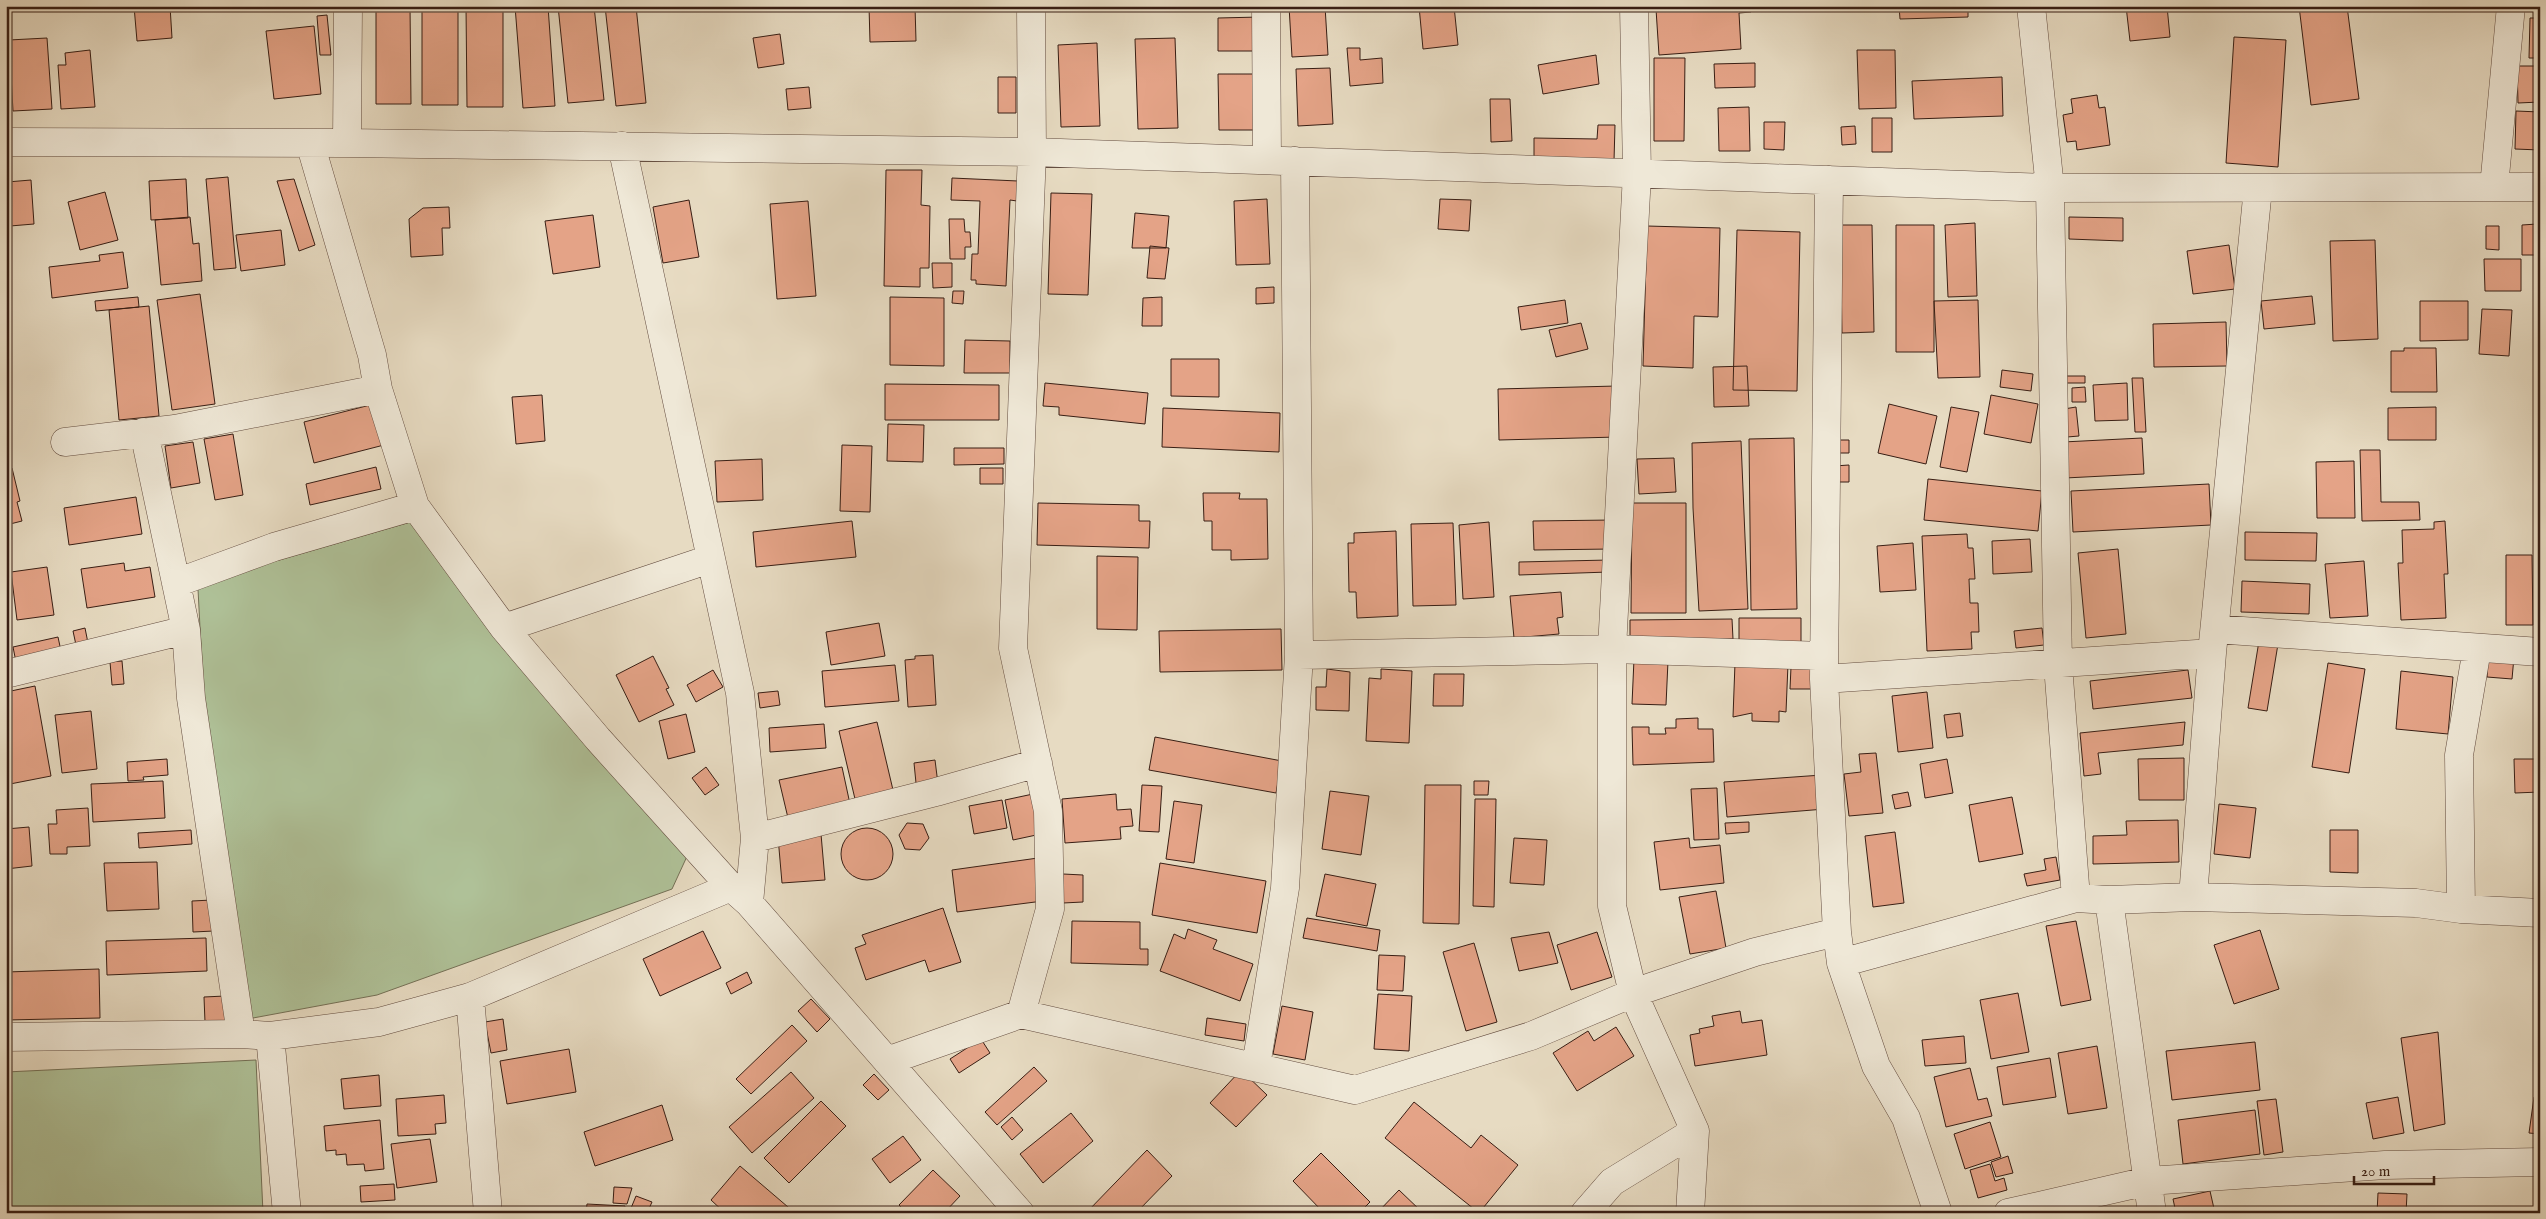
<svg xmlns="http://www.w3.org/2000/svg" width="2546" height="1219" font-family="'IM FELL English',serif">
  <style>
    .green { fill: #afc198; stroke: #747056 }
    .building { fill: #e4a387; stroke: #381e14 }
    .lines { fill: none; stroke-linecap: round; stroke-linejoin: round }
    .street-casing { stroke: #644d40; stroke-width: 29 }
    .street { stroke: #efe8d7; stroke-width: 28 }
  </style>
  <rect width="100%" height="100%" fill="#e7dbc2"/>
  <filter id="stains"><feTurbulence type="fractalNoise" baseFrequency=".004" numOctaves="4"/><feColorMatrix values="0 0 0 0 .2 0 0 0 0 .09 0 0 0 0 .02 0 0 0 .5 -.17"/></filter>
  <radialGradient id="worn" r=".72"><stop offset=".6" stop-color="#630" stop-opacity="0"/><stop offset="1" stop-color="#630" stop-opacity=".3"/></radialGradient>
  <!-- green -->
  <path class="green" d="M414,521L689,852L672,889L377,995L253,1018L244,1015L203,686L198,589L213,579Z
    M256,1060L263,1213H6V1072Z"/>
  <!-- building -->
  <path class="building" d="M134,6H170L172,38L137,41Z
    M376,6H410L411,104H376Z
    M422,6H458V105H422Z
    M466,6H503V107H467Z
    M515,6H548L555,106L523,108Z
    M558,6H594L604,100L568,103Z
    M605,6H636L646,103L616,106Z
    M869,6H915L916,41L870,42Z
    M1289,6H1325L1328,55L1292,57Z
    M1419,6H1454L1458,45L1423,49Z
    M1700,6H1750L1751,12L1739,13L1741,49L1659,55L1656,9Z
    M1899,6H1968V17L1900,19Z
    M1977,6H2023V7L1977,11Z
    M2126,6H2167L2170,37L2130,41Z
    M2299,6H2347L2359,99L2311,105Z
    M327,15L331,55H320L317,16Z
    M1260,17V51H1218V18Z
    M2530,18H2540V58H2529Z
    M314,26L321,94L274,99L266,31Z
    M780,34L784,64L758,68L753,38Z
    M2234,37L2286,40L2278,167L2226,163Z
    M47,38L52,109L13,111L9,40Z
    M1175,38L1178,128L1138,129L1135,39Z
    M1097,43L1100,126L1061,127L1058,45Z
    M1347,48H1360V60L1382,58L1383,83L1350,86Z
    M90,50L95,107L61,109L58,65H66L65,53Z
    M1857,50H1895L1896,108L1859,109Z
    M1596,55L1599,84L1543,94L1538,65Z
    M1654,58H1685L1684,141H1654Z
    M1755,63V87L1715,88L1714,64Z
    M2517,66H2540V102L2518,103Z
    M1330,68L1333,124L1298,126L1296,69Z
    M1218,74H1254V130H1219Z
    M998,77H1016V113H998Z
    M2002,77L2003,116L1914,119L1912,81Z
    M809,87L811,108L788,110L786,89Z
    M2097,95L2099,108L2105,107L2110,145L2077,150L2076,141L2067,142L2063,115L2073,113L2071,99Z
    M1490,99H1510L1512,141L1491,142Z
    M1749,107L1750,151H1719L1718,108Z
    M2516,111L2540,112V150L2515,149Z
    M1872,118H1892V152H1872Z
    M1764,122H1785L1784,150L1764,149Z
    M1598,125H1615L1614,161L1534,158V138L1597,139Z
    M1855,126L1856,144L1842,145L1841,127Z
    M886,170H922L921,205L930,206L929,268H920V287L884,286Z
    M228,177L236,268L214,270L206,179Z
    M952,178L1018,181L1017,201L1010,200L1006,286L976,284V280H971L972,254H978L980,201L951,200Z
    M186,179L188,218L151,220L149,181Z
    M294,179L315,245L299,251L277,181Z
    M31,180L34,224L10,226L7,182Z
    M105,192L118,240L80,250L68,202Z
    M1051,193L1092,194L1088,295L1048,294Z
    M1267,199L1270,264L1236,265L1234,201Z
    M1440,199L1471,200L1469,231L1438,229Z
    M689,200L699,257L663,263L653,207Z
    M808,201L816,296L777,299L770,204Z
    M449,207L450,228H442L443,255L411,257L409,219L423,208Z
    M1135,213L1169,216L1166,248H1132Z
    M593,215L600,267L553,274L545,221Z
    M190,217L193,244L199,243L202,281L161,285L155,220Z
    M2069,217L2123,218V241L2069,239Z
    M949,219H964L965,232H970L971,247H965V259H950Z
    M1975,223L1977,296L1948,297L1945,225Z
    M2537,224L2538,255H2522V225Z
    M1840,225H1872L1874,332L1842,333Z
    M1896,225H1934V352H1896Z
    M1647,226L1720,228L1718,317L1694,316L1693,368L1643,366Z
    M2486,226H2499V250L2486,249Z
    M281,230L285,265L241,271L236,235Z
    M1737,230L1800,232L1797,391L1733,390Z
    M2375,240L2378,339L2333,341L2330,241Z
    M2229,245L2235,289L2193,294L2187,251Z
    M1150,246L1169,248L1165,279L1147,278Z
    M123,252L128,288L52,298L49,267L100,261L99,255Z
    M2484,259H2521V291H2485Z
    M932,263H952V287L933,288Z
    M1274,287V303L1256,304V288Z
    M953,291H964L963,304L952,303Z
    M200,294L215,404L172,410L157,300Z
    M2312,296L2315,324L2264,329L2261,301Z
    M138,297L139,307L96,311L95,301Z
    M890,297L944,298V366L890,365Z
    M1162,297V326H1142L1143,298Z
    M1565,300L1568,323L1521,330L1518,307Z
    M1978,300L1980,377L1938,378L1934,301Z
    M2420,301H2468V340L2420,341Z
    M149,306L159,416L119,420L109,310Z
    M2482,309L2512,310L2509,356L2479,354Z
    M2226,322L2227,366L2154,367L2153,324Z
    M1581,323L1588,349L1556,357L1549,330Z
    M965,340L1010,341V373H964Z
    M2404,348H2436L2437,392H2391V351H2404Z
    M1171,359H1219V397L1171,396Z
    M1747,366L1749,406L1714,407L1713,367Z
    M2002,370L2033,374L2031,391L2000,387Z
    M2064,376H2085V383H2064Z
    M2132,378H2143L2146,432H2135Z
    M1045,383L1148,393L1145,424L1059,415V407L1043,406Z
    M2127,383L2128,420L2095,421L2093,385Z
    M885,384L999,385V420H885Z
    M1617,386L1618,437L1499,440L1498,389Z
    M2085,387L2086,402H2072V388Z
    M542,395L545,441L516,444L512,397Z
    M1991,395L2038,404L2031,443L1984,434Z
    M374,404L384,445L314,463L304,422Z
    M1889,404L1937,416L1926,464L1878,453Z
    M1951,407L1979,412L1967,472L1940,467Z
    M2076,407L2079,436L2067,437L2064,409Z
    M2436,407V440H2388V408Z
    M1163,408L1280,413L1279,452L1162,447Z
    M888,424L924,425L923,462L887,461Z
    M233,434L243,495L215,500L204,439Z
    M1794,438L1797,609L1751,610L1749,439Z
    M2142,438L2144,474L2065,478L2063,442Z
    M1834,440H1849V453H1834Z
    M1741,441L1748,609L1699,611L1693,508L1692,443Z
    M193,442L200,483L171,488L165,446Z
    M842,445L872,446L870,512L840,511Z
    M954,448H1004V464L954,465Z
    M2360,450H2380L2381,502H2419L2420,520L2362,521Z
    M1674,458L1676,492L1639,494L1637,459Z
    M762,459L763,500L717,502L715,461Z
    M2354,461L2355,518H2317L2316,462Z
    M1849,465V482H1835L1834,466Z
    M376,467L381,489L310,505L306,484Z
    M12,468L20,501L17,502L22,521L6,525V469Z
    M980,468H1003V484H980Z
    M1928,479L2042,491L2038,531L1924,520Z
    M2209,484L2211,525L2073,532L2071,491Z
    M1203,493H1240L1239,499H1267L1268,559L1231,560V550H1212V521H1204Z
    M136,497L142,534L69,545L64,508Z
    M1038,503L1139,505V521H1150L1149,548L1037,545Z
    M1632,503H1686V613H1631Z
    M1612,520V549L1534,550L1533,521Z
    M852,521L856,557L756,567L753,532Z
    M2445,521L2448,574H2444L2446,618L2401,620L2398,563H2403L2402,530L2434,529V522Z
    M1489,522L1494,597L1463,599L1459,525Z
    M1453,523L1456,605L1413,606L1411,524Z
    M1396,531L1398,616L1357,618L1356,592H1349L1348,543H1354V533Z
    M2245,532L2317,533L2316,561L2245,560Z
    M1967,534L1968,548H1973L1975,579H1969L1970,603H1978L1979,632H1971L1972,649L1927,651L1922,536Z
    M2030,539L2032,572L1993,574L1992,541Z
    M1913,543L1916,590L1880,592L1877,546Z
    M2118,549L2126,634L2086,638L2078,553Z
    M2506,555H2532L2533,625H2506Z
    M1097,556L1138,557L1137,630L1097,629Z
    M1609,560V572L1519,575V562Z
    M2364,561L2368,616L2330,618L2325,564Z
    M124,563L125,571L150,567L155,597L87,608L81,569Z
    M47,567L54,615L17,620L11,572Z
    M2242,581L2310,584L2309,614L2241,612Z
    M1561,592L1563,617L1557,618L1559,634L1514,638L1510,596Z
    M1739,618H1801V649L1739,648Z
    M1732,619L1733,639L1630,641V620Z
    M879,623L885,656L831,665L826,632Z
    M85,628L88,643L76,645L73,631Z
    M2042,628L2044,645L2016,648L2014,631Z
    M1281,629L1282,670L1160,672L1159,631Z
    M58,637L61,651L16,662L13,647Z
    M2259,641L2278,644L2267,711L2248,708Z
    M933,655L936,705L908,707L905,660L915,659V656Z
    M2488,655L2514,657L2512,679L2487,677Z
    M653,656L669,688L666,689L674,705L639,722L616,675Z
    M1634,659L1668,661L1666,705L1632,704Z
    M122,661L124,684L112,685L110,662Z
    M1735,663L1788,664L1786,712L1779,711V722L1752,721V713L1733,717Z
    M2328,663L2365,669L2349,773L2312,767Z
    M895,665L899,701L825,707L822,671Z
    M1791,667L1814,668V689H1790Z
    M1327,669L1350,672L1349,711L1316,710V687H1326Z
    M1381,669L1412,671L1409,743L1366,741L1369,678L1381,679Z
    M713,670L723,687L696,702L687,685Z
    M2188,670L2192,698L2093,709L2090,681Z
    M2401,671L2453,677L2448,734L2396,729Z
    M1434,674H1464L1463,706H1433Z
    M35,686L51,776L10,784L6,761V692Z
    M778,691L780,705L760,708L758,693Z
    M1927,692L1933,748L1898,752L1892,696Z
    M91,711L97,769L62,773L55,715Z
    M1960,713L1963,736L1947,738L1944,715Z
    M686,714L695,752L668,759L659,721Z
    M1698,718V729H1713L1714,762L1633,765L1632,727H1649V734H1666L1665,728H1676V719Z
    M877,722L893,790L855,799L839,731Z
    M2185,722L2183,745L2098,753L2101,774L2084,776L2080,733Z
    M824,724L826,748L770,752L769,728Z
    M1155,737L1282,761L1276,793L1149,770Z
    M1876,753L1883,813L1849,816L1844,774L1861,772L1859,754Z
    M2184,758V800H2139L2138,759Z
    M167,759L168,775L143,777L144,780L128,781L127,762Z
    M1947,759L1953,793L1925,798L1920,764Z
    M2514,759H2540V792L2515,793Z
    M935,760L938,784L916,783L914,763Z
    M706,767L719,785L705,795L692,778Z
    M842,767L850,804L788,818L779,780Z
    M1822,775L1825,809L1727,817L1724,782Z
    M163,781L165,818L93,822L91,784Z
    M1474,781H1489L1488,795H1474Z
    M1142,785L1162,786L1159,832L1139,831Z
    M1425,785H1461L1459,924L1423,923Z
    M1717,788L1719,839L1694,840L1691,789Z
    M1330,791L1369,796L1361,855L1322,849Z
    M1908,792L1911,806L1895,809L1892,795Z
    M1033,794L1041,834L1013,840L1005,800Z
    M1116,794L1117,810L1131,809L1133,826L1120,827L1121,839L1065,843L1062,799Z
    M2012,797L2023,854L1979,862L1969,805Z
    M1475,799H1496L1494,907L1473,906Z
    M1002,800L1007,828L974,834L969,806Z
    M1174,801L1202,805L1194,863L1166,859Z
    M2219,804L2256,808L2250,858L2214,854Z
    M88,808L90,846L67,847V854H50L48,824H57L56,810Z
    M2178,820L2179,862L2093,864V836L2127,835L2126,821Z
    M1749,822V832L1726,834L1725,823Z
    M907,823L923,824L929,838L920,850L905,849L899,835Z
    M29,827L32,866L6,869V829Z
    M841 854a26 26 0 1 1 52 0a26 26 0 1 1-52 0Z
    M191,830L192,844L139,848L138,833Z
    M2330,830H2358V873L2330,872Z
    M1895,832L1904,903L1873,907L1865,836Z
    M821,834L825,880L782,883L778,837Z
    M1514,838L1547,840L1544,885L1510,883Z
    M1689,838L1690,848L1720,845L1724,883L1660,890L1654,842Z
    M2056,857L2060,880L2027,886L2024,874L2046,870L2044,859Z
    M1038,858L1043,901L957,912L952,870Z
    M157,862L159,909L107,911L104,863Z
    M1160,863L1266,881L1257,933L1152,915Z
    M1063,874L1083,875V902L1063,903Z
    M1325,874L1376,884L1367,926L1316,916Z
    M1716,891L1726,948L1690,954L1679,897Z
    M212,900L214,931L193,932L192,901Z
    M943,908L961,962L929,972L925,960L866,980L855,948L866,944L862,935Z
    M1307,918L1380,930L1377,951L1303,938Z
    M1072,921L1140,922V949H1148V965L1071,963Z
    M2076,921L2091,1000L2061,1006L2046,926Z
    M1188,929L1217,940L1213,949L1253,964L1240,1001L1160,971L1174,934L1185,939Z
    M2260,930L2279,989L2234,1004L2214,945Z
    M703,931L721,968L660,996L643,959Z
    M1549,932L1558,963L1519,971L1511,938Z
    M1597,932L1612,977L1571,990L1557,945Z
    M206,938L207,971L107,975L106,941Z
    M1474,943L1497,1022L1466,1031L1443,952Z
    M1379,955L1405,956L1403,991L1377,990Z
    M99,969L100,1018L6,1020V972Z
    M747,972L752,983L731,994L726,983Z
    M2018,993L2029,1052L1991,1059L1980,1000Z
    M1378,994L1412,996L1409,1051L1374,1049Z
    M225,996L227,1021L205,1022L204,997Z
    M811,999L830,1019L817,1032L798,1011Z
    M1282,1006L1313,1012L1305,1060L1273,1054Z
    M1740,1011L1742,1023L1762,1020L1767,1055L1695,1066L1690,1035L1700,1033L1699,1029L1714,1026L1712,1016Z
    M1207,1018L1246,1024L1244,1041L1205,1035Z
    M503,1019L507,1050L491,1053L485,1022Z
    M792,1025L807,1041L751,1094L736,1079Z
    M1616,1027L1634,1056L1577,1091L1553,1053L1588,1031L1594,1041Z
    M2438,1032L2445,1124L2414,1131L2401,1038Z
    M1964,1036L1966,1063L1925,1066L1922,1040Z
    M981,1039L990,1053L959,1073L950,1059Z
    M2255,1042L2260,1090L2172,1100L2166,1051Z
    M2097,1046L2107,1108L2068,1114L2058,1053Z
    M569,1049L576,1092L507,1104L500,1061Z
    M2050,1058L2056,1097L2003,1105L1997,1067Z
    M1034,1067L1047,1081L997,1125L985,1112Z
    M1970,1068L1978,1100L1987,1098L1992,1116L1946,1127L1934,1077Z
    M1241,1070L1267,1095L1236,1127L1210,1103Z
    M791,1072L814,1098L752,1153L729,1127Z
    M874,1074L889,1090L878,1100L863,1085Z
    M379,1075L381,1106L344,1109L341,1079Z
    M444,1095L446,1123L435,1124L436,1134L398,1136L396,1099Z
    M2398,1097L2404,1133L2373,1139L2366,1103Z
    M2534,1097L2540,1098V1134L2529,1133Z
    M2276,1099L2283,1152L2264,1155L2257,1101Z
    M821,1101L846,1126L789,1183L764,1158Z
    M1414,1102L1471,1148L1481,1135L1518,1165L1479,1213L1385,1138Z
    M662,1105L673,1140L595,1166L584,1132Z
    M2255,1110L2260,1154L2183,1164L2178,1120Z
    M1071,1113L1093,1141L1043,1183L1020,1154Z
    M1012,1117L1023,1130L1012,1140L1001,1127Z
    M380,1120L384,1169L365,1171L364,1164L347,1165L346,1154L336,1155V1150L326,1151L324,1126Z
    M1990,1122L2001,1157L1965,1169L1954,1134Z
    M903,1136L921,1160L890,1183L872,1159Z
    M430,1139L437,1182L397,1188L391,1144Z
    M1147,1150L1172,1176L1136,1213H1086Z
    M1321,1153L1370,1202L1359,1213H1324L1293,1181Z
    M2008,1156L2013,1173L1996,1177L1991,1162Z
    M1990,1164L1995,1181L2004,1178L2007,1190L1978,1198L1970,1170Z
    M740,1166L795,1213H725L711,1200Z
    M933,1170L960,1196L944,1213H907L899,1205Z
    M394,1184L395,1200L361,1202L360,1186Z
    M614,1187L632,1188L627,1204L613,1203Z
    M1399,1190L1423,1213H1377Z
    M2210,1191L2215,1213H2176L2173,1199Z
    M2378,1193L2407,1194L2406,1213H2377Z
    M636,1196L652,1202L647,1213H629Z
    M587,1204L625,1206L624,1213H586Z"/>
  <g class="lines">
    <defs>
      <path id="street" d="M1266,6L1267,160
        M1634,6L1637,174L1612,649V906L1633,993L1695,1131L1690,1213
        M2031,6L2050,188L2058,665L2076,898
        M6,142L347,143L1032,152L2050,188L2540,187
        M310,143L372,355L378,389L415,506L504,628L598,739L731,887L749,903L1020,1213
        M347,143L348,6
        M622,146L740,693L755,838L749,903
        M1829,180L1824,679L1837,932L1841,963L1876,1066L1906,1118L1938,1213
        M2494,187L2511,6
        M144,432L186,630L191,698L241,1034
        M65,442L175,429L378,389
        M176,583L274,547L415,506
        M504,628L710,559
        M2215,629L2540,652
        M1299,655L1612,649L1824,656
        M6,674L186,630
        M1824,679L2212,653
        M755,838L936,792L1038,763
        M2193,897L2212,653L2258,188
        M2109,900L2152,1213
        M2461,909L2459,755L2477,649
        M1841,963L2076,898L2109,900L2193,897L2416,903L2461,909L2540,913
        M1021,1014L1050,909L1048,811L1013,648L1032,152L1031,6
        M270,1036L287,1213
        M6,1037L241,1034L270,1036L379,1022L470,997
        M887,1061L1021,1014L1355,1090L1531,1036L1633,993L1755,952L1837,932
        M1256,1066L1285,888L1299,655L1295,161
        M488,1213L470,997L731,887
        M1585,1213L1612,1182L1695,1131
        M2008,1213L2148,1181L2385,1165L2540,1162"/>
    </defs>
    <!-- street casing -->
    <use href="#street" class="street-casing"/>
    <!-- street -->
    <use href="#street" class="street"/>
  </g>
  <!-- margin -->
  <rect width="2546" height="1219" fill="none" stroke="#e7dbc2" stroke-width="25"/>
  <rect x="8" y="8" width="2531" height="1204" fill="none" stroke="#381e14" stroke-width="2.5"/>
  <rect x="12" y="12" width="2521" height="1194" fill="none" stroke="#381e14"/>
  <!-- scale -->
  <path d="M2354 1176v8h80v-8" fill="none" stroke="#381e14" stroke-width="2.5"/>
  <text x="2361" y="1176" font-size="15" fill="#381e14" stroke="#efe8d7" stroke-width="4" paint-order="stroke">20 m</text>
  <rect width="100%" height="100%" filter="url(#stains)"/>
  <rect width="100%" height="100%" fill="url(#worn)"/>
</svg>
